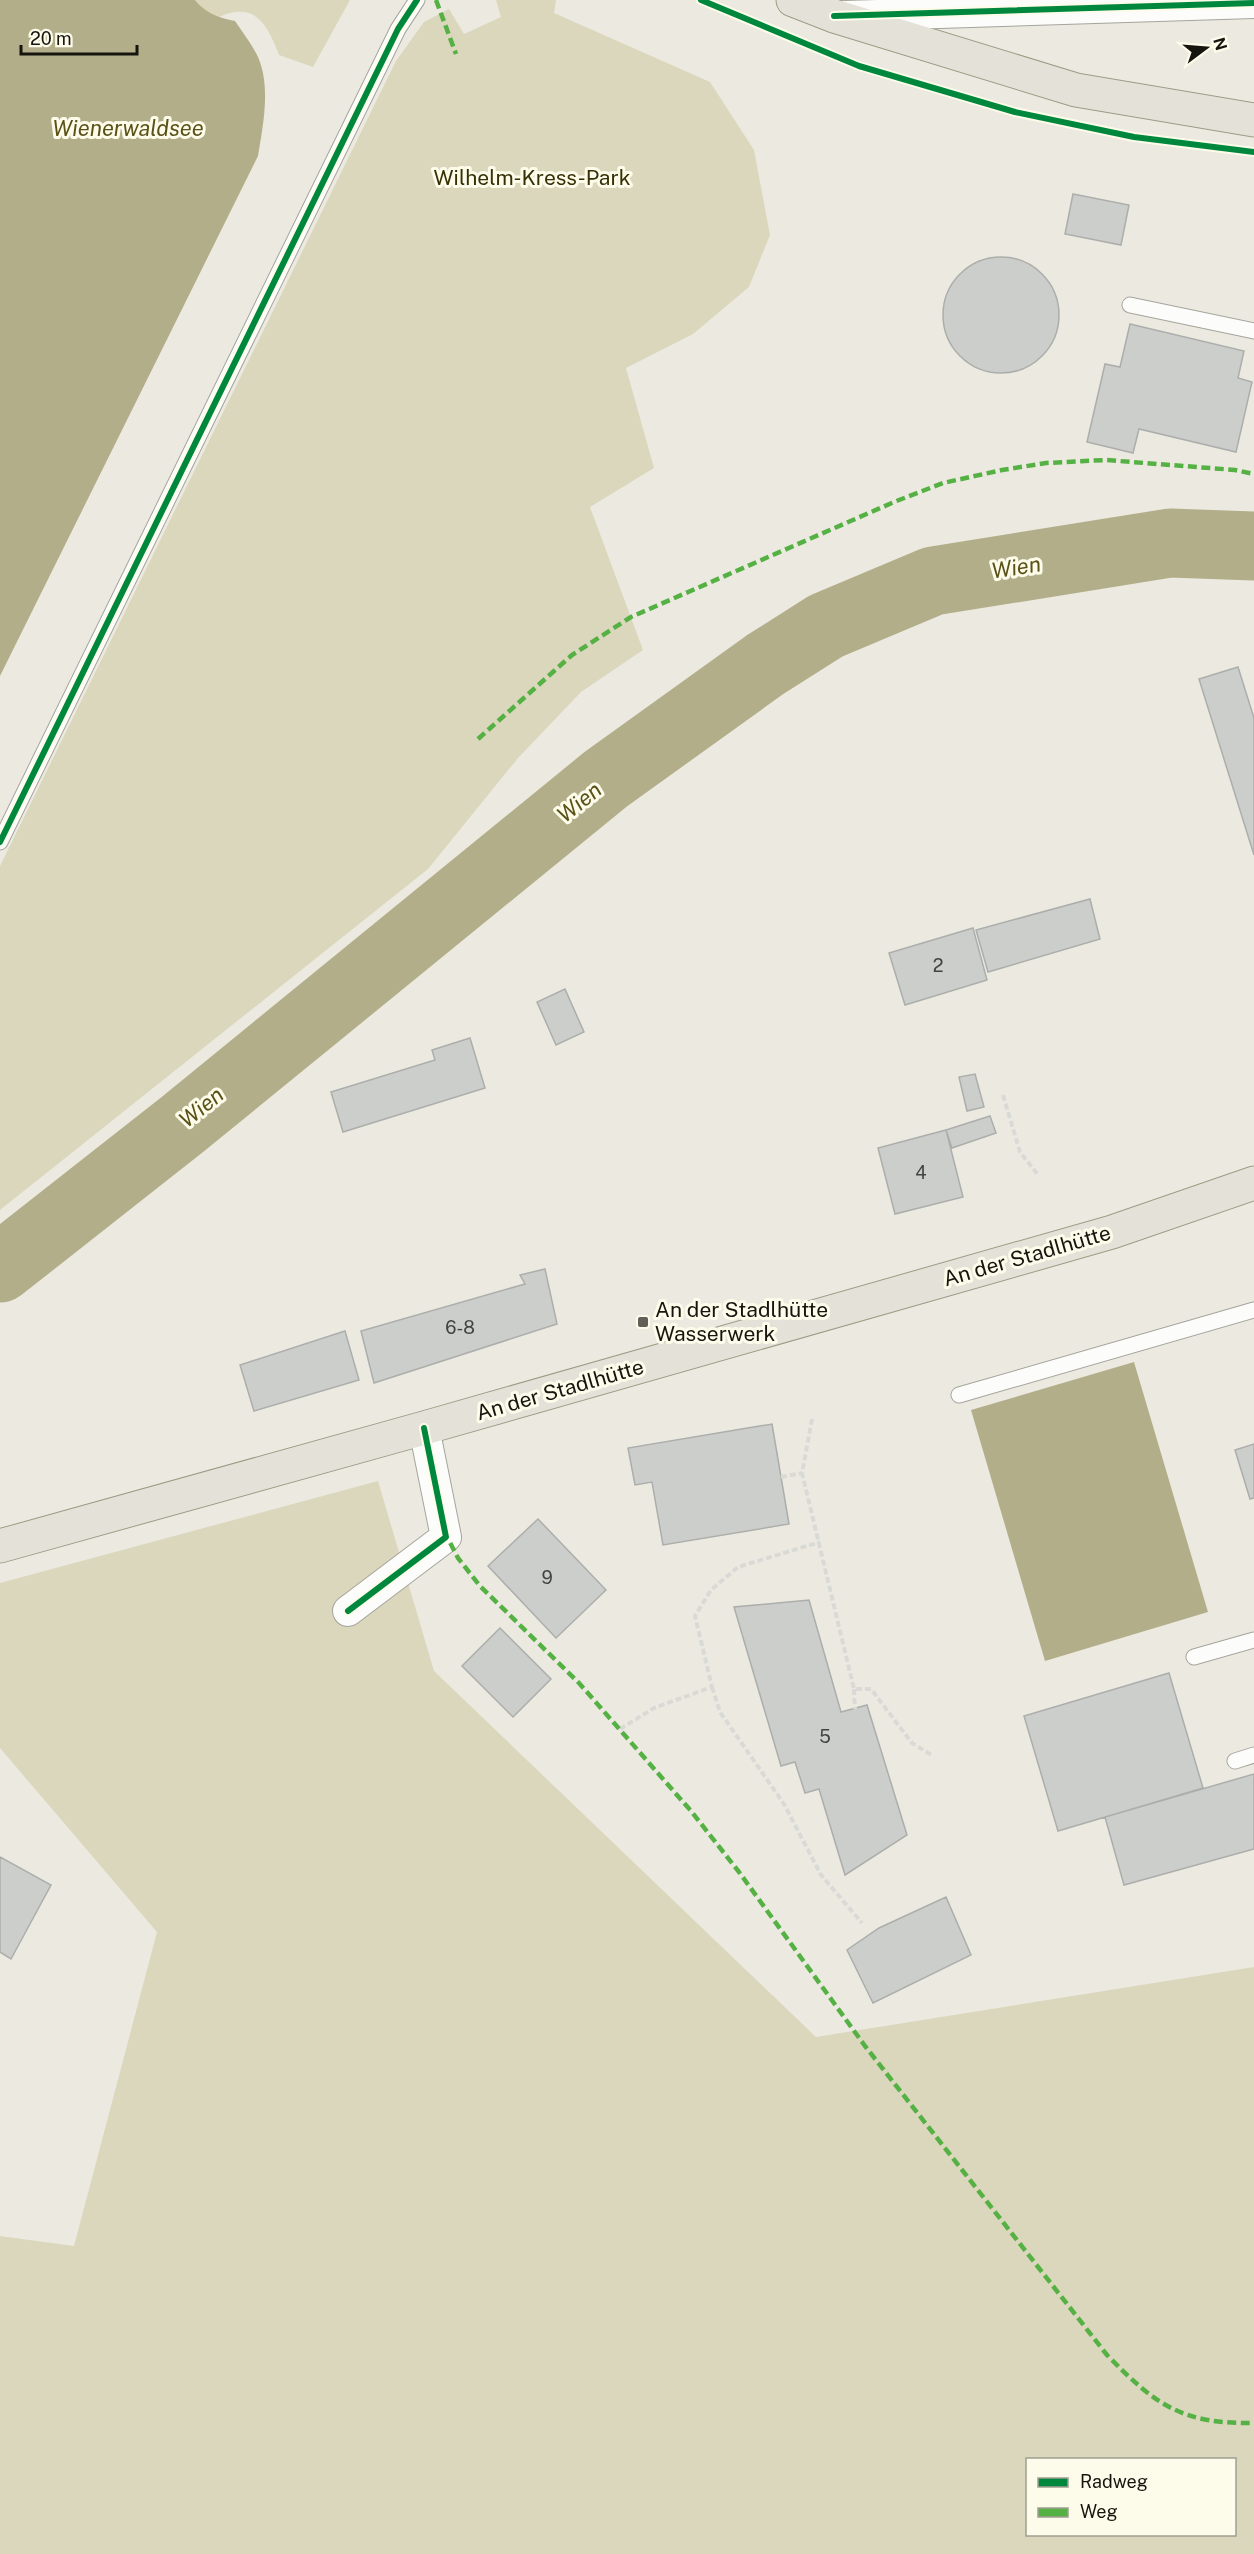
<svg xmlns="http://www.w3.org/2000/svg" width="1254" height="2554" font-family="'Public Sans',sans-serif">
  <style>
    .green { fill: #dad7bc; fill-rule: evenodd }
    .water { fill: #b3ae8a }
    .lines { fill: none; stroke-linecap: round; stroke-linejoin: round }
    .river { stroke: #b3ae8a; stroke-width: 69 }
    .building { fill: #cccecc; stroke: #acaeab; stroke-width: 1.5 }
    .service-casing { stroke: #a5a49c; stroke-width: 17 }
    .minor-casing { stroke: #a5a49c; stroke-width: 32 }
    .primary-casing { stroke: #9d9b86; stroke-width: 35 }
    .path { stroke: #d9d9d6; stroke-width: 4; stroke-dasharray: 6 3; stroke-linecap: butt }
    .service { stroke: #fcfcfa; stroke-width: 15 }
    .minor { stroke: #fcfcfa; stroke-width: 30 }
    .primary { stroke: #e4e2d8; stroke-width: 33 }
    .quiet { stroke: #55b144; stroke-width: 4.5; stroke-dasharray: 9 4.5; stroke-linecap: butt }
    .cycleway-casing { stroke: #fdfbe9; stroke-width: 10 }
    .cycleway { stroke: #00873e; stroke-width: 6 }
    .poi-dot { fill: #605f58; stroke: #fdfbe9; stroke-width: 2 }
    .labels { text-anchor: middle; stroke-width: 6; stroke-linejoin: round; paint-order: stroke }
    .number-label { font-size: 18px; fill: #43423e }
    .park-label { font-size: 21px; fill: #353006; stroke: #fdfbe9 }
    .street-label { font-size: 21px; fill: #15140e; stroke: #fdfbe9 }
    .poi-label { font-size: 21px; fill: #15140e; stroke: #fdfbe9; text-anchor: start }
    .water-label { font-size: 22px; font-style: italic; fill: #595117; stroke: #fdfbe9 }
  </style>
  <rect width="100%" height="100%" fill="#eceae0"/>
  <!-- green -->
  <path class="green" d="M195,0H350L313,67L279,55C267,24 255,0 217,18L200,7Z
    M496,0H556L554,13L710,82L754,150L770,235L749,287L693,334L626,368L654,468L590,507L643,650L581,692L518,758L428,869L0,1210V866L396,61L424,22L449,9L464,34L501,17Z
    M378,1481L434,1671L816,2037L1254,1967V2554H0V2236L74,2246L157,1932L0,1748V1583ZM1028,2460H1234V2534H1028Z"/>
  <!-- water -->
  <path class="water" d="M0,0H195C205,13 219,18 235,21C242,31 250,42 256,53C272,83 263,125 258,156L0,676Z
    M1134,1362L1208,1612L1045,1661L971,1410Z"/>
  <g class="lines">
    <!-- river -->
    <path class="river" d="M0,1268L183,1124L606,779L766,664L826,626L933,581L1170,543L1254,546"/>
  </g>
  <!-- building -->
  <path class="building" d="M1073,194L1129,205L1121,245L1065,234Z
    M943 315a58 58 0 1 1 116 0a58 58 0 1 1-116 0Z
    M1130,324L1244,351L1238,378L1252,382L1236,452L1139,429L1133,453L1087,442L1105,364L1120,367Z
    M1238,667L1254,718V855L1199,679Z
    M1090,899L1100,939L988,972L976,930Z
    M973,928L987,980L905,1005L889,953Z
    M565,989L584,1032L556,1045L537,1002Z
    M470,1038L485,1088L343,1132L331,1092L435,1060L432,1050Z
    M975,1074L984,1107L967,1111L959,1077Z
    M990,1116L996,1133L952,1148L946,1130Z
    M946,1130L963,1197L895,1214L878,1148Z
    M545,1269L557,1324L374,1383L361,1331L525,1284L520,1275Z
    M345,1331L359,1380L254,1411L240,1365Z
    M772,1424L789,1524L663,1545L652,1482L635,1485L628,1448Z
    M1254,1444V1498L1250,1499L1235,1450Z
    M538,1519L606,1590L556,1638L488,1566Z
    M809,1600L841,1712L867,1705L907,1835L845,1875L819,1789L805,1793L795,1762L781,1766L734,1607Z
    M500,1628L551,1679L513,1717L462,1666Z
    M1169,1673L1203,1788L1058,1831L1024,1716Z
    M1254,1774V1849L1124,1885L1105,1817Z
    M0,1857L51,1885L11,1959L0,1952Z
    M946,1897L971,1955L873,2003L847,1950L879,1928Z"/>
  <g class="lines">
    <defs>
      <path id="service" d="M1130,305L1254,331
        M0,842L398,29L417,0
        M959,1395L1254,1310
        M1194,1657L1254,1640
        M1235,1761L1254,1755"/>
      <path id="minor" d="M846,16L1254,3
        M348,1611L446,1537L424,1428"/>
      <path id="primary" d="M793,0L834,16L1076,90L1254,120
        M0,1546L424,1428L1112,1232L1254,1183"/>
    </defs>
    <!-- service casing -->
    <use href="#service" class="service-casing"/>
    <!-- minor casing -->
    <use href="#minor" class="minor-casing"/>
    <!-- primary casing -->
    <use href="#primary" class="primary-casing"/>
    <!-- path -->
    <path class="path" d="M1003,1095L1020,1152L1039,1176
      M812,1419L802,1473L854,1689H871L912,1743L933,1756
      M781,1477L802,1473
      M712,1687L720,1712L784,1804L821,1875L862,1923
      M854,1689L855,1709
      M620,1729L654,1708L712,1687L695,1616L711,1590L738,1567L820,1542"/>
    <!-- service -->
    <use href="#service" class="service"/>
    <!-- minor -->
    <use href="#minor" class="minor"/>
    <!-- primary -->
    <use href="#primary" class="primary"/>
    <!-- quiet -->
    <path class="quiet" d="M436,0L456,54
      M478,739L572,655L631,617L894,502L943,483L1002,470L1046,463L1106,460L1235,470L1254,474
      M444,1531L458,1558L480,1586L579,1683L691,1811L739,1872L865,2046L1107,2355C1156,2405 1181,2424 1254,2423"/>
    <defs>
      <path id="cycleway" d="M701,0L859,66L1015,112L1134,137L1254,152
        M834,16L1254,3
        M0,842L398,29L417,0
        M348,1611L446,1537L424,1428"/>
    </defs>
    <!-- cycleway casing -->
    <use href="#cycleway" class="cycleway-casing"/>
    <!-- cycleway -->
    <use href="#cycleway" class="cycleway"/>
  </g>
  <!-- markers -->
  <rect class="poi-dot" x="637" y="1316" width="12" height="12" rx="3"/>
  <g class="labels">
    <!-- number labels -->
    <g class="number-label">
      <text x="938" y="972">2</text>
      <text x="921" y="1179">4</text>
      <text x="460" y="1334">6-8</text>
      <text x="547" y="1584">9</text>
      <text x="825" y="1743">5</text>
    </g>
    <!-- park labels -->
    <g class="park-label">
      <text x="532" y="185">Wilhelm-Kress-Park</text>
    </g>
    <!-- street labels -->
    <g class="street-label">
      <text transform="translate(1027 1256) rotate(-16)" y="7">An der Stadlhütte</text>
      <text transform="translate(560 1390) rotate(-16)" y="7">An der Stadlhütte</text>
    </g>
    <!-- poi labels -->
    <g class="poi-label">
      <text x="655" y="1317">An der Stadlhütte<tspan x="655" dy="24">Wasserwerk</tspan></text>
    </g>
    <!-- water labels -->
    <g class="water-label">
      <text x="128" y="136">Wienerwaldsee</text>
      <text transform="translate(1016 567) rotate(-9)" y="8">Wien</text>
      <text transform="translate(579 802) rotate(-39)" y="8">Wien</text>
      <text transform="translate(201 1107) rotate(-39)" y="8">Wien</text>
    </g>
  </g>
  <!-- legend -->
  <rect x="1026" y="2458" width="210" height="78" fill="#fdfbe9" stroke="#a09f91" stroke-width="1.5"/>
  <rect x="1038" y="2478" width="30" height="9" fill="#00873e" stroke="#a09f91" stroke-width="1.5"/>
  <text x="1080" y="2488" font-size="18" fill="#15140e">Radweg</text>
  <rect x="1038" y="2508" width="30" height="9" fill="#55b144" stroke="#a09f91" stroke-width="1.5"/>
  <text x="1080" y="2518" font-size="18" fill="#15140e">Weg</text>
  <!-- north arrow -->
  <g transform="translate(1206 48) rotate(74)" stroke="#fdfbe9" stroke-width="4.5" paint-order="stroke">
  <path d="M0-4.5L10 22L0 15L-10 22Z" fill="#15140e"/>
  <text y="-9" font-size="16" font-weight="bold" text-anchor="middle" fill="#15140e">N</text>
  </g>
  <!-- scale -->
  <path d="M21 45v9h116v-9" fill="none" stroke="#15140e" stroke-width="3"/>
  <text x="30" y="45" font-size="18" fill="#15140e" stroke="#fdfbe9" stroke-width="4.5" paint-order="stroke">20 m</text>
</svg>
